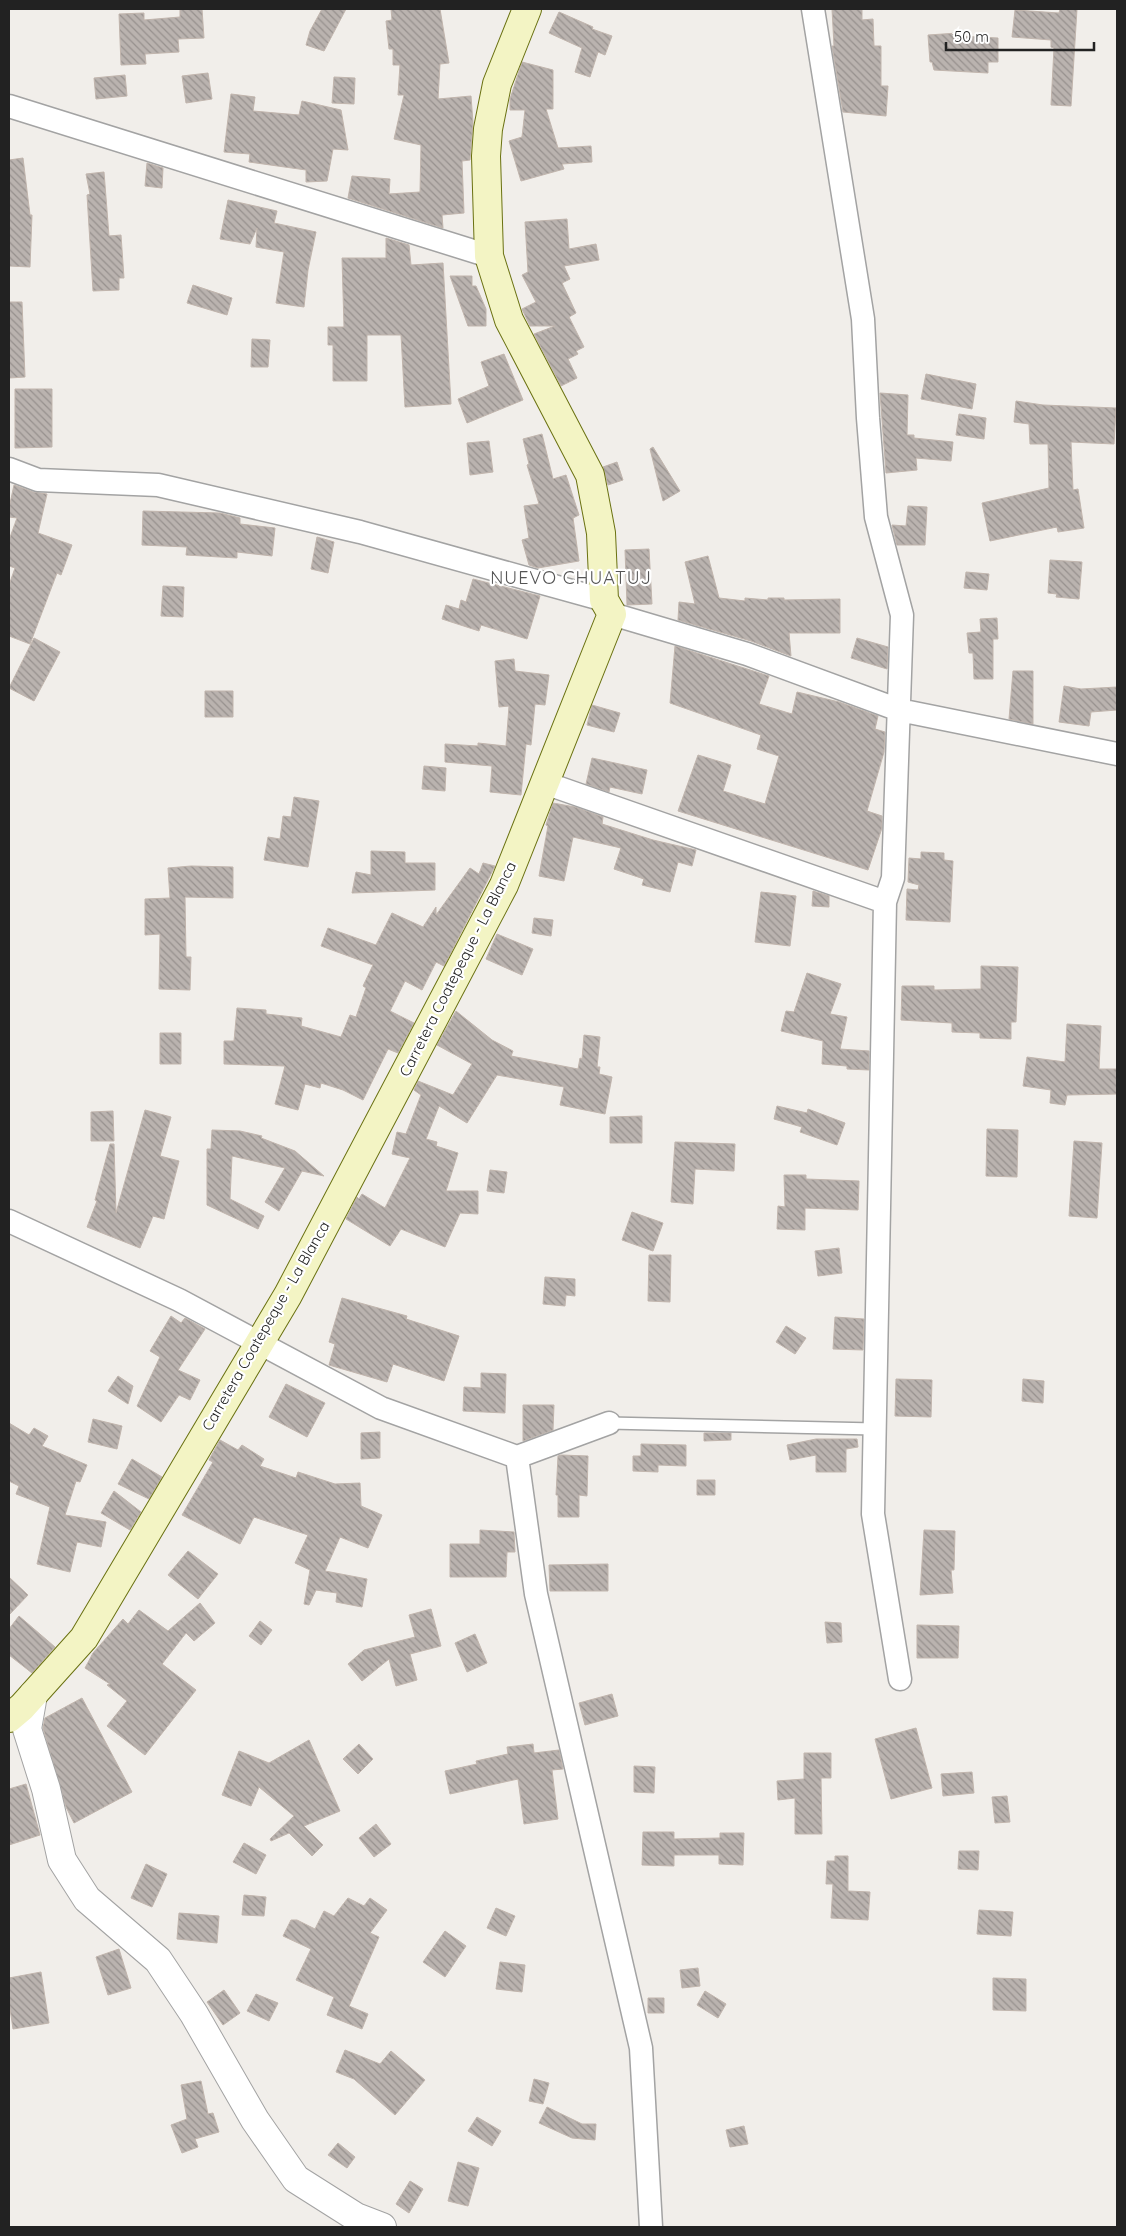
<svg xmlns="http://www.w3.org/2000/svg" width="1126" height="2236" font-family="Quicksand,sans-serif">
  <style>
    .building { fill: url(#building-back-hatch); stroke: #c1b5ad }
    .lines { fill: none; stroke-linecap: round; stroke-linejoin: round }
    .service-casing { stroke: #a3a3a3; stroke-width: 14 }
    .minor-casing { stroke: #a3a3a3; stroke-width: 25 }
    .tertiary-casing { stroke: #a3a3a3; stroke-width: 30 }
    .secondary-casing { stroke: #6a7111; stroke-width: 30 }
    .service { stroke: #fff; stroke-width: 11 }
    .minor { stroke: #fff; stroke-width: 22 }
    .tertiary { stroke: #fff; stroke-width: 28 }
    .secondary { stroke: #f3f4c4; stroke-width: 28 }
    .labels { text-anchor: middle; stroke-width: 4.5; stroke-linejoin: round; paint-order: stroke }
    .street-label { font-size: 15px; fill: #222; stroke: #fff }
    .quarter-label { font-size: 18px; letter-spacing: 1px; fill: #555; stroke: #fff }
  </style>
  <defs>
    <pattern id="building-back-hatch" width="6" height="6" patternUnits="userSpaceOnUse" patternTransform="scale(1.25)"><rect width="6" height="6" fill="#bab3af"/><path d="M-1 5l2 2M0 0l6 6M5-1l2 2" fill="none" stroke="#97918e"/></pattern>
  </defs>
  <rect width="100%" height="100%" fill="#f1eeea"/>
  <!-- building -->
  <path class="building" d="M180,9H202L204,38L178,39L179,52L145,54L146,64L121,65L119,14L144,13V20L180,17Z
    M322,9H346L324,51L306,45L310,31Z
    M391,9H440L449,63L440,64L438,99L471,96L473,123L470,160L462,161L464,213L442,215L443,228L348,198L352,176L390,179L389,194L420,192L421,145L394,139L404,95H398L400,65H393V49H389L386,21L392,20Z
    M832,9H862V20L873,19L874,46H881V86H888L886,116L843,112L832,46H834Z
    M1060,9H1077L1071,106L1051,105L1054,48L1051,47V40L1012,37L1015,10L1059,13Z
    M559,12L593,27L592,29L612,36L605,55L598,52L590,77L575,72L582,48L549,33Z
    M958,33V36L998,38V62H988V73L934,70L932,62H930L928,35Z
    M522,62L553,70V109H546L558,148L591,146L592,162L562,164L564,169L521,181L509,141L522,137L525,110H510V99Z
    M208,73L212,99L186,103L182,76Z
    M125,75L127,96L96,99L94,78Z
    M334,77L355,78L354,104L332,103Z
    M231,94L255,97L253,111L299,115L302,101L341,110L348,150L333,149L327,181L306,182V170L249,162L250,154L224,152Z
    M23,158L30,215H32L30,267L9,266V160Z
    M147,163L163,168L162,188L145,186Z
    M104,172L109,236L121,235L124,278H119V290L93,291L87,195L90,194L86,174Z
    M228,200L277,211L274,223L316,232L308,270L304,307L276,303L284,252L256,247L257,228L250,244L220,239Z
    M567,219L569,249L596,244L599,260L564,266L570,279L562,283L576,313L569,317L584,347L576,351L578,354L568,359L577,378L561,386L534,334L555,326H530L522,309L536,302L522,275L528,272L525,222Z
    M386,238L409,245L411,265L443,263L451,404L405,407L401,335H367V381H333V345H328V327H344L342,258H386Z
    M450,276H472V286H476L486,309V326H468Z
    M193,285L232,298L227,315L187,303Z
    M9,302H22L25,377L9,378Z
    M252,339L270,340L268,367H251Z
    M504,354L523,400L467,423L458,399L489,386L481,362Z
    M926,374L976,384L972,409L921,399Z
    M15,389H52V447L15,448Z
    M880,393L908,395L907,435H914V438L953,442L951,461L916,458L917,470L886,473Z
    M1016,401L1043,405L1116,408L1114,444L1071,442L1073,490L1078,489L1084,528L1058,532L1057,527L990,541L982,503L1049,488L1048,444H1030L1029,424L1014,422Z
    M959,414L986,418L984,439L956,435Z
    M542,434L553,479L566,475L579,515L573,518L579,561L538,568L529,565L522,540L529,538L524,506L539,504L527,465L529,464L523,439Z
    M489,441L493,472L470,475L467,443Z
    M653,447L680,491L663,501L650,449Z
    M617,462L623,480L608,485L603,467Z
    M14,485L33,492L47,494L38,533L72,545L61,575L57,573L30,644L9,636V585L15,568L9,566V540L17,518L9,517V508Z
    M908,506L927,507L925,545H897L892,525L906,526Z
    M143,511L220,513L240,518V524L275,528L272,556L237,552V558L186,555L187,547L142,545Z
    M317,537L334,542L328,573L311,569Z
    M649,549L652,604L627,605L625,550Z
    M708,556L719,598L745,601V598L768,600V598H784V600L840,599V633H789L791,656L751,641L678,620L679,602L695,604L685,562Z
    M1050,560L1082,562L1079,599L1056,597L1057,594L1048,593Z
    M966,572L989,574L987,590L964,588Z
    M473,579L540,596L527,639L481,625L479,631L442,619L446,605L459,609L461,600L466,602Z
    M163,586L184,587L183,617L161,616Z
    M997,618L998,639H993V679H974L973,653H969L967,633L981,632L980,619Z
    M34,638L60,652L34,701L9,688Z
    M857,638L888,647L887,669L851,658Z
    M675,646L769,676L759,704L792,714L797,692L839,702L878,716L875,729L885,732L884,752L867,811L882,816V828L868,870L678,811L698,755L731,765L723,791L765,804L779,756L757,749L761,735L670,703Z
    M514,659L515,671L549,675L545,705L535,704L531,745L526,744L521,795L490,792L492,766L445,762V744L478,746V743L506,746L509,706L499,707L495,661Z
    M1013,671H1033V724L1009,719Z
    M1064,686L1081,689L1117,687V710L1091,712L1089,726L1059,722Z
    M205,691H233V717H205Z
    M592,705L620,713L614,732L587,725Z
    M592,758L647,770L642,794L610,787L609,792L586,784Z
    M424,766L446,768L445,791L422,789Z
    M294,797L319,801L308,867L264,860L268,837L280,839L283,816L291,817Z
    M553,803L575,807L603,817L602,824L653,840L696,850L692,866L678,862L670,892L642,885L644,879L614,869L621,848L573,837L564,881L539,876L548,826L546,825Z
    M371,851L405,852V863H435V890L352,893L356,872L371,875Z
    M921,852L944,853V860L953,861L950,922L906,920L907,889L918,890L919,885L908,882L909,858L921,859Z
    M483,863L495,866L444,966L436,962L422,990L405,981L390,1011L414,1023L398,1053L388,1049L363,1100L343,1090L321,1083L320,1088L305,1084L298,1110L275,1104L285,1066L224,1064V1041H234L237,1008L266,1010V1014L302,1018L301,1026L341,1037L350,1015L356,1017L366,988L363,986L373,965L321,946L328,928L376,945L392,913L423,927L436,907V915L470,868L479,874Z
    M191,866L233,867V898L185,897L186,957H191L190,990L159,989L160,934L145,935V899L170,898L168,868Z
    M813,891L829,896V907L812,906Z
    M761,892L796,896L790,946L755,942Z
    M534,918L553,920L551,936L532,933Z
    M497,934L533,949L522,975L486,959Z
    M981,966L1018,967L1016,1022H1011V1039L980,1038V1033L952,1032V1023L901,1020L902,986H934V990L981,989Z
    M807,973L841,984L830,1014L847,1017L840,1049L869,1051V1070L847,1069V1066L822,1064L823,1041L781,1031L786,1011L794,1012Z
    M456,1011L492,1040L513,1051L511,1056L578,1069L580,1058L582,1059L584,1035L600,1037L597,1067H600L599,1074L612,1077L605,1114L560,1105L564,1087L497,1075L467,1123L439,1106L426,1139L437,1142L436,1146L458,1153L446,1191H478V1214L460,1213L445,1247L401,1229L390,1246L346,1219L357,1197L359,1199L362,1194L385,1208L410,1158L392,1154L397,1132L406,1134L421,1095L414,1090L418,1081L453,1095L472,1064L437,1045Z
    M1067,1024L1101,1026L1099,1069H1117V1094L1067,1095L1065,1105L1050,1103L1051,1090L1023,1086L1027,1057L1065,1062Z
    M160,1033H181V1064H160Z
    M777,1106L807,1113L808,1109L845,1123L837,1145L800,1132L802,1127L774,1119Z
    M145,1110L171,1117L160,1156L179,1161L164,1219L153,1216L140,1248L87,1227L97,1201L95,1200L110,1144H114L116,1213Z
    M113,1111L114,1141H91V1112Z
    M642,1116V1143H610V1117Z
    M987,1129L1018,1130L1017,1177L986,1176Z
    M212,1130L240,1131L262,1136L261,1138L295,1151L324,1176L302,1171L279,1211L265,1202L285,1168L232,1156L230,1199L264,1216L258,1229L207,1205V1149H211Z
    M1074,1141L1102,1143L1097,1218L1069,1216Z
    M675,1142L735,1144L734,1171L695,1169L693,1204L671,1202Z
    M490,1170L507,1172L504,1193L487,1191Z
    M784,1175H806V1179L859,1181L858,1210L805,1208V1230L777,1229L778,1206L785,1207Z
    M632,1212L663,1223L653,1251L622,1240Z
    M839,1248L842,1273L818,1276L815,1251Z
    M649,1255H671L670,1302L648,1301Z
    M545,1277L575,1279V1296L566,1295L565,1306L543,1304Z
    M342,1298L407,1316L406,1319L459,1336L444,1381L393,1364L387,1382L329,1365L335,1344L329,1342Z
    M171,1316L181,1323L185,1318L205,1329L178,1370L200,1380L190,1400L179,1395L161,1422L137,1406L160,1357L150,1351Z
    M835,1317L864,1319L863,1350L833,1349Z
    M786,1326L806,1338L795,1354L776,1342Z
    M481,1373L506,1374L505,1413L463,1411L464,1387L481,1388Z
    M118,1376L133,1386L128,1404L108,1391Z
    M896,1379L932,1380L931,1417L895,1416Z
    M1023,1379L1044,1381L1043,1403L1022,1401Z
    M286,1384L325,1403L307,1437L269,1417Z
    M523,1405H554L553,1430L523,1441Z
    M93,1419L122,1426L117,1449L88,1442Z
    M9,1423L29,1435L34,1428L48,1436L42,1446L87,1465L80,1482L76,1481L65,1515L106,1522L101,1547L77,1542L70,1572L37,1564L50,1507L16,1494L19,1486L9,1481Z
    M380,1432V1458L361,1459V1433Z
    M704,1433H731V1440L704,1441Z
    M816,1439H857L858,1447L846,1449V1472H816V1455L790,1460L787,1445Z
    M220,1440L238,1450L242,1445L264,1459L260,1466L296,1478L298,1472L335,1484L360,1483L361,1506L382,1515L368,1548L340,1537L325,1571L367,1579L362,1607L336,1602L337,1593L316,1590L309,1605L304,1604L310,1570L295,1563L308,1535L254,1517L240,1544L182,1515L213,1462L209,1460Z
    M641,1444L686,1445V1466L658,1465V1472L633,1471V1456H641Z
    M561,1455L588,1456L587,1496L579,1495V1517H558V1495H556L558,1456Z
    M132,1459L162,1477L149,1499L118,1484Z
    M697,1480H715V1495H697Z
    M114,1491L141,1512L130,1530L101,1513Z
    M480,1530L514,1532L515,1552H507L506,1577H450V1544H480Z
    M924,1530L955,1531L954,1570H951L953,1593L920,1595Z
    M188,1551L218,1574L198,1599L168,1575Z
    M608,1564V1591H550L549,1565Z
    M9,1577L28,1595L9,1615Z
    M200,1603L215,1623L194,1641L186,1633L162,1664L196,1690L145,1755L107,1726L127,1701L107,1685L110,1684L85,1668L93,1653L123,1619L128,1624L139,1610L168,1631Z
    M431,1609L441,1646L410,1654L417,1680L396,1686L389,1659L362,1681L348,1664L364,1650L415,1637L409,1615Z
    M19,1616L55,1647L32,1673L9,1655V1629Z
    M260,1621L272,1630L261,1645L249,1636Z
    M825,1622L841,1623L842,1642L827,1643Z
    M917,1625L959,1626L958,1658H917Z
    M475,1634L487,1663L467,1672L455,1643Z
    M612,1694L618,1716L585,1725L579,1703Z
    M82,1698L132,1792L74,1823L66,1807L43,1728L45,1718Z
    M916,1728L932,1788L891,1799L875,1739Z
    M309,1740L340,1811L304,1826L323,1845L312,1856L289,1833L271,1841L270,1839L294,1816L259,1787L251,1806L222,1795L239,1751L269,1763Z
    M359,1744L373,1759L358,1774L343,1759Z
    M533,1744L534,1753L559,1750L563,1769L552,1770L558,1819L524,1824L518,1779L450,1794L445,1771L477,1764L476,1761L508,1754L507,1747Z
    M804,1753H831V1778H821L822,1834H795V1798L778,1800L777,1781L804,1779Z
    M634,1766L655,1767L654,1793L634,1792Z
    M972,1772L974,1793L943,1796L941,1774Z
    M26,1784L40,1835L9,1845V1789Z
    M1007,1796L1010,1822L995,1823L992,1797Z
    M376,1824L391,1844L374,1857L359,1838Z
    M643,1832H674V1839L720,1838V1833H744L743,1865L719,1864V1855H674V1866L642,1865Z
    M244,1843L266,1855L256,1874L233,1862Z
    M959,1851H979L978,1870L958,1869Z
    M835,1856H848V1891L870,1892L868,1920L831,1918L833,1884H826L827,1861H835Z
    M146,1864L167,1874L152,1907L131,1898Z
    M244,1895L266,1897L264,1916L242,1915Z
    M348,1898L364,1906L370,1898L387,1910L370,1933L379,1937L349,2006L368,2014L362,2029L327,2015L334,1997L296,1980L311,1949L283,1936L291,1920H297L315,1929L324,1911L334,1916Z
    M496,1908L515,1916L506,1936L487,1928Z
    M979,1910L1013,1912L1011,1936L977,1934Z
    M179,1913L219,1916L217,1943L177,1939Z
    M445,1931L466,1946L445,1977L423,1962Z
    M119,1949L131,1988L108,1995L96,1957Z
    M500,1962L525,1965L522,1992L496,1989Z
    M698,1968L700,1986L682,1988L680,1970Z
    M41,1972L49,2023L13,2029L9,2002V1978Z
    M993,1978L1026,1979V2011L993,2010Z
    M224,1990L240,2013L223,2025L207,2002Z
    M705,1991L726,2004L718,2018L697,2005Z
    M256,1994L278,2003L269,2021L247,2011Z
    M648,1998H664V2013H648Z
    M345,2050L380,2064L391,2051L425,2080L395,2115L354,2079L336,2072Z
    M534,2079L549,2083L543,2104L529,2101Z
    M201,2081L208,2114L213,2113L219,2132L195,2139L198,2147L182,2153L171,2125L187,2119L181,2085Z
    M547,2107L582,2124H596L595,2140L572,2138L539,2123Z
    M477,2117L501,2131L492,2146L468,2131Z
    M744,2126L748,2144L730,2147L726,2130Z
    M338,2143L355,2157L347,2168L328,2155Z
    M458,2162L479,2168L468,2206L448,2201Z
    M410,2181L423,2189L409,2213L396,2204Z"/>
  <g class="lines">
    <defs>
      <path id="service" d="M609,1423L875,1429"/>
      <path id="minor" d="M813,9L863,319L868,418L876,517L902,615L893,878L885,902L873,1514L900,1679
        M9,106L489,256
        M9,469L38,480L158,485L360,532L604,600
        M612,614L747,654L899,710L1117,754
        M545,783L885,902
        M9,1221L179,1300L381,1408L517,1457L609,1423
        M517,1457L536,1594L641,2048L651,2227"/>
      <path id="tertiary" d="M33,1695L27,1729L46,1789L62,1860L87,1899L158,1960L194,2014L255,2120L296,2179L356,2217L382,2227"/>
      <path id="secondary" d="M9,1718L22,1707L84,1638L288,1295L504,885L612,614L604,600L601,533L590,475L509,320L489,256L486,156L488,129L497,84L527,9"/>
    </defs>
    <!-- service casing -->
    <use href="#service" class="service-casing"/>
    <!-- minor casing -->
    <use href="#minor" class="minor-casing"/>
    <!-- tertiary casing -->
    <use href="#tertiary" class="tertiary-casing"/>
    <!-- secondary casing -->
    <use href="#secondary" class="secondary-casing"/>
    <!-- service -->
    <use href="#service" class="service"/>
    <!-- minor -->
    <use href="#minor" class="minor"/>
    <!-- tertiary -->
    <use href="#tertiary" class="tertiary"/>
    <!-- secondary -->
    <use href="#secondary" class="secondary"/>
  </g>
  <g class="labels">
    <!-- street labels -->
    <g class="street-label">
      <text transform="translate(458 969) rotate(-63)" y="5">Carretera Coatepeque - La Blanca</text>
      <text transform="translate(266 1326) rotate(-60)" y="5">Carretera Coatepeque - La Blanca</text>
    </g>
    <!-- quarter labels -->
    <g class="quarter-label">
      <text x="571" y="584">NUEVO CHUATUJ</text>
    </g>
  </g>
  <!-- border -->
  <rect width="1126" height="2236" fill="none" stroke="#222222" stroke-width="20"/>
  <!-- scale -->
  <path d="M946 42v8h148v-8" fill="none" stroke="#222222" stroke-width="2.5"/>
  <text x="954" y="42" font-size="15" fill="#222222" stroke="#ffffff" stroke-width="4" paint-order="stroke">50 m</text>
</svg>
